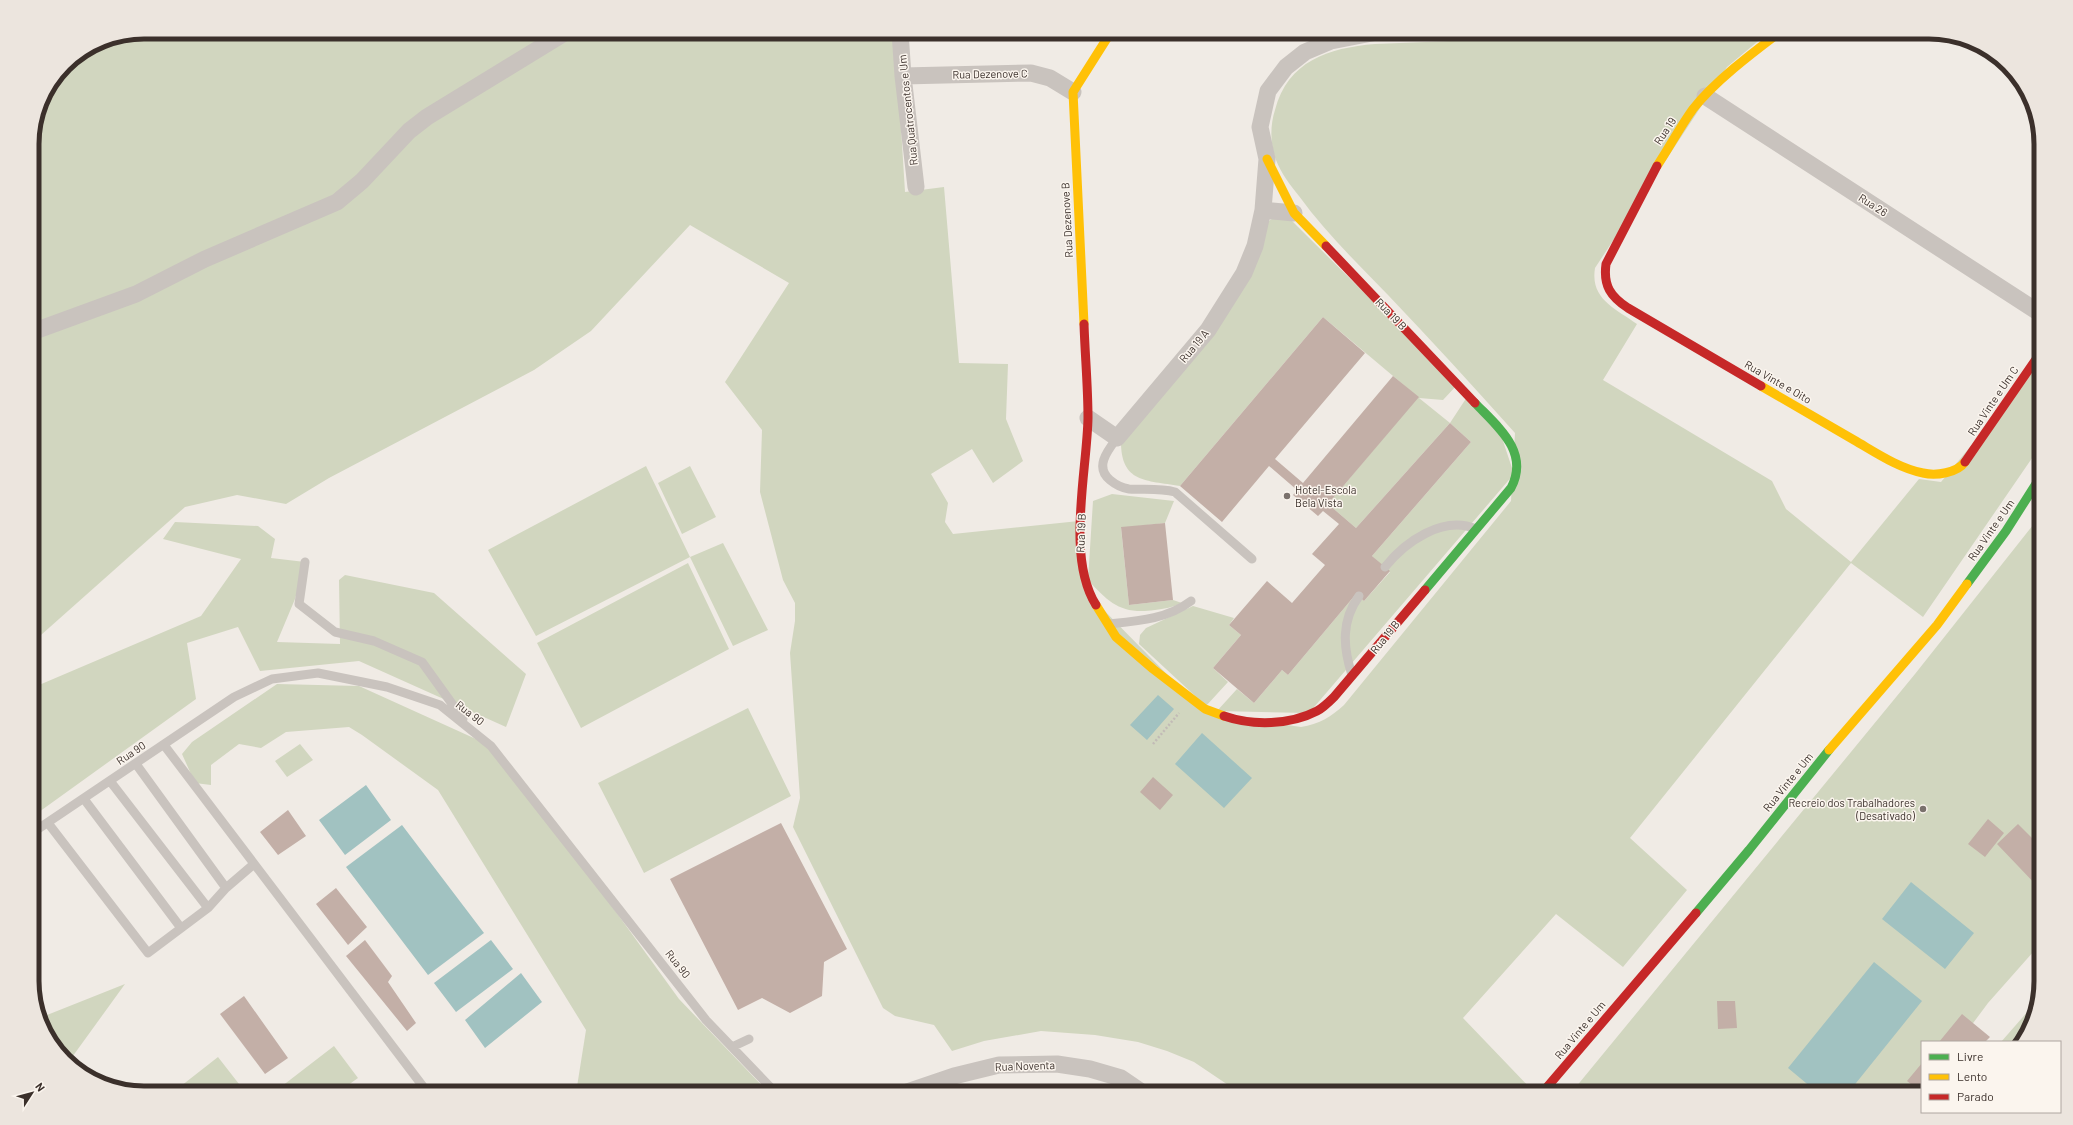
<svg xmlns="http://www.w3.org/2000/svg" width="2073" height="1125" font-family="Barlow,sans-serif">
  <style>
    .green { fill: #d1d6bf }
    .water { fill: #a1c2c1 }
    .building { fill: #c3afa7 }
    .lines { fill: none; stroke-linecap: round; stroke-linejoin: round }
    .path { stroke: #c2bbb6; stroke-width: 2.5; stroke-dasharray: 2 2; stroke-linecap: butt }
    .lane { stroke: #c9c3be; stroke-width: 9 }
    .street { stroke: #c9c3be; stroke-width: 17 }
    .fast { stroke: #4caf50; stroke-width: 9 }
    .slow { stroke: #ffc107; stroke-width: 9 }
    .jam { stroke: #c62828; stroke-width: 9 }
    .poi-dot { fill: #7a716c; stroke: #fbf5ee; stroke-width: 1.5 }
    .labels { text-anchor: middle; stroke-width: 3; stroke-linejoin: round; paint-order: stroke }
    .street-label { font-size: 11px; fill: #3b302b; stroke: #fbf5ee }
    .poi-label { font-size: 11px; fill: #3b302b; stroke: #fbf5ee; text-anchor: start }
    .rim { fill: none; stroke: #3b302b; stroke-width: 5 }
  </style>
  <rect width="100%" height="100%" fill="#f0ebe5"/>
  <!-- green -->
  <path class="green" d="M144,32H895L905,192L944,187L959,363L1008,364L1006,419L1023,461L993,483L972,449L931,474L948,503L945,522L953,534L1079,521L1089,595L1205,713L1301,727C1319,724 1331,717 1344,705L1511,501L1515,433C1473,386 1431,340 1388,295C1357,263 1325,232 1299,196C1290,185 1281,173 1276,160C1270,145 1270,125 1275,110C1288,61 1328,48 1375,44L1552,37L1579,32H1769L1727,67L1595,268C1590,299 1615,308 1637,324L1603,380L1772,481L1786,509L1851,562L1919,479L1941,482L2041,361V445L1923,617L1851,563L1630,838L1687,890L1623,967L1556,914L1463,1018L1535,1093H1240L1194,1062L1167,1051L1138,1042L1095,1035L1041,1031L984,1041L952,1051L934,1025L895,1016L883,1008L793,827L800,798L790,653L795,621V603L783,580L760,492L762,430L725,382L789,283L690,225L591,331L534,370L329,478L286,504L237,495L185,507L32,643V137L43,95L65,65L101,40Z
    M1287,216L1457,385L1443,400L1419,398L1450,423L1467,397L1500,432L1514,474L1309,713L1217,711L1237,689L1254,703L1282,670L1288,675L1356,594L1364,601L1390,572L1372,556L1471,442L1450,423L1356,528L1328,504L1418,397L1323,317L1180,486C1145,480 1120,483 1121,439L1178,371L1266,223L1273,218Z
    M646,466L690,557L723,543L768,630L733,646L690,557L536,636L488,550Z
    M690,466L716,517L682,534L658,483Z
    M1112,494L1174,501L1165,523L1121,528L1129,605L1173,600L1182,603C1173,607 1164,609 1155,610C1122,615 1109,603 1088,580L1093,501Z
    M2041,515V943L1988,1003L1959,1042H1922V1090L1919,1093H1571L1915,674Z
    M175,522L258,526L275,539L271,558L305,562L295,599L277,642L340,644L339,580L345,575L434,593L526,674L506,727L359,661L260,671L238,627L187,643L196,699L32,817V688L201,616L241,559L163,539Z
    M688,563L729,649L581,728L537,643Z
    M1193,606L1234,618L1229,625L1241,635L1213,668L1228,682L1206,706L1139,644L1140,635L1146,628Z
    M277,684L359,686L498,749L679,999L769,1093H576L586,1030L438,790L362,735L349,727L286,732L261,748L239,744L211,765V785L195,783L182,754L192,742Z
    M748,708L791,796L644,873L598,783Z
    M300,744L313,760L287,777L275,761Z
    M125,984L70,1060L51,1043L42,1017Z
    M2036,1002L2029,1031L2020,1042H2001Z
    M334,1046L358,1078L337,1093H273Z
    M218,1057L246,1093H172Z"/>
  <!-- water -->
  <path class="water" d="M1158,695L1174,709L1147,740L1130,725Z
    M1202,733L1252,778L1224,808L1175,764Z
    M366,785L391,820L345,855L319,820Z
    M402,825L484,933L428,975L346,867Z
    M1911,882L1974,933L1945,969L1882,919Z
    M491,940L513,969L456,1012L434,983Z
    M1874,962L1922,1001L1848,1093H1818L1788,1068Z
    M521,973L542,1002L485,1048L465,1020Z"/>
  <!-- building -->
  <path class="building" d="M1323,317L1365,353L1275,459L1303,483L1393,376L1419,397L1328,504L1356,528L1450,423L1471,442L1372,556L1390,571L1364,601L1356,594L1288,675L1282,670L1254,703L1213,668L1241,635L1229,625L1267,581L1292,603L1325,565L1312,554L1339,524L1323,511L1318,516L1293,495L1297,490L1269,466L1222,522L1180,486Z
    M1165,523L1173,600L1129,605L1121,527Z
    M1153,777L1173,795L1160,810L1140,792Z
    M288,810L306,836L278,855L260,832Z
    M1988,819L2004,833L1985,857L1968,844Z
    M781,823L847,949L824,962L822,996L790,1013L762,998L738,1010L670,879Z
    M2018,824L2041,847V890L1997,844Z
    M336,888L367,927L348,945L316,904Z
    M365,940L392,976L388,982L416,1023L407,1031L346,956Z
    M244,996L288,1058L265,1074L220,1014Z
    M1717,1001H1735L1737,1028L1718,1029Z
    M1962,1014L1990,1037L1985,1042H1939Z
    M1922,1063V1093H1914L1917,1089L1907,1081Z"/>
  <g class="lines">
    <!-- path -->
    <path class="path" d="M1153,744L1179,713"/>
    <!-- lane -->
    <path class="lane" d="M1117,438C1108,450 1094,467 1110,480C1116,485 1122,488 1129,489C1145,490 1160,488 1175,492L1252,559
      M305,562L299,604L335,632L374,641L422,662L463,719
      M1385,567C1405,542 1443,515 1476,529
      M1109,624C1139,621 1167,619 1191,601
      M1352,675C1343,647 1341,621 1359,596
      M164,745L428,1093
      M136,764L226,888
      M110,781L208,908
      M84,799L181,928
      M48,823L148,953L208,908L226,888L254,864
      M32,833L234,697L272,679L318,673L387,687L440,705L491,746L706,1020L776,1093
      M732,1047L749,1039"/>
    <!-- street -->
    <path class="street" d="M900,32L903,76L916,187
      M903,76L1031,73L1050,78L1073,92
      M1705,96L2041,314
      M1263,210L1294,213
      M32,332L136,294L205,259L337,202L362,181L409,131L427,117L566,32
      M1088,418L1117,438L1208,330L1244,273L1255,246L1263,210L1267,159L1260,127L1268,91L1286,67L1305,52L1331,41L1377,32
      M904,1093L954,1076L999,1065L1057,1064L1090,1069L1121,1078L1143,1093"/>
    <!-- fast -->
    <path class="fast" d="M1967,584L2006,531L2041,476
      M1425,590L1511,488C1530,452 1498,427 1475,403
      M1696,913L1749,850L1829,750"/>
    <!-- slow -->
    <path class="slow" d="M1267,159L1294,213L1326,246
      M1657,166C1669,148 1680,127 1693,109C1714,82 1752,53 1780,32
      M1084,324L1073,92L1111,32
      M1761,386C1792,404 1823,422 1854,440C1875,452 1898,468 1923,473C1936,476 1957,473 1965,462
      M1096,605L1116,637L1153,669L1205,709L1224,716
      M1829,750L1937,625L1967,584"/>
    <!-- jam -->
    <path class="jam" d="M1657,166L1606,264C1603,286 1611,297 1628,308L1761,386
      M1326,246L1475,403
      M1084,324C1085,355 1088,387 1088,418C1087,472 1066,557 1096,605
      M1965,462L2041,352
      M1224,716C1253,726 1290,725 1317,711C1323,708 1329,702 1334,697L1425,590
      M1542,1093L1696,913"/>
  </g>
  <!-- markers -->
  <g class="poi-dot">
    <circle cx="1287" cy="496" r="4"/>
    <circle cx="1923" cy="809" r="4"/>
  </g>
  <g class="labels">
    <!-- street labels -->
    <g class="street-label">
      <text transform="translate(990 74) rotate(-1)" y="4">Rua Dezenove C</text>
      <text transform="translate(908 110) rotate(-96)" y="4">Rua Quatrocentos e Um</text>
      <text transform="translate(1665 131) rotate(-56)" y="4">Rua 19</text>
      <text transform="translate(1873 205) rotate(33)" y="4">Rua 26</text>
      <text transform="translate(1067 220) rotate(-93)" y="4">Rua Dezenove B</text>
      <text transform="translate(1391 314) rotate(46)" y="4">Rua 19 B</text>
      <text transform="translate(1194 346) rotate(-50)" y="4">Rua 19 A</text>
      <text transform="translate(1778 382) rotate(30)" y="4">Rua Vinte e Oito</text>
      <text transform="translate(1993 401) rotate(-56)" y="4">Rua Vinte e Um C</text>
      <text transform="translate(1991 530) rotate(-55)" y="4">Rua Vinte e Um</text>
      <text transform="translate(1081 533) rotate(-88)" y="4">Rua 19 B</text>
      <text transform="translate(1385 637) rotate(-51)" y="4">Rua 19 B</text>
      <text transform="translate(470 713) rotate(38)" y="4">Rua 90</text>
      <text transform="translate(131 753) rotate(-34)" y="4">Rua 90</text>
      <text transform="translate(1788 782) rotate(-51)" y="4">Rua Vinte e Um</text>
      <text transform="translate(678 964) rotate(52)" y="4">Rua 90</text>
      <text transform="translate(1580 1030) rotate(-50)" y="4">Rua Vinte e Um</text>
      <text transform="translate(1025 1066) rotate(-2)" y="4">Rua Noventa</text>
    </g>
    <!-- poi labels -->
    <g class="poi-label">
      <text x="1295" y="494">Hotel-Escola<tspan x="1295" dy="13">Bela Vista</tspan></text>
      <text x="1915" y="807" text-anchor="end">Recreio dos Trabalhadores<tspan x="1915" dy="13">(Desativado)</tspan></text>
    </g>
  </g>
  <!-- crop -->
  <path d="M0 0H2073V1125H0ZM144 39H1929A105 105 0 0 1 2034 144V981A105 105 0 0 1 1929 1086H144A105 105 0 0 1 39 981V144A105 105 0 0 1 144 39Z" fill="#ece5de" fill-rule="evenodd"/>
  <path class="rim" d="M144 39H1929A105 105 0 0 1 2034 144V981A105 105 0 0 1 1929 1086H144A105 105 0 0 1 39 981V144A105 105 0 0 1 144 39Z"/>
  <!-- legend -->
  <rect x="1921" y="1041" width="140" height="72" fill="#fbf5ee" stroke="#aea6a0"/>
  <rect x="1929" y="1054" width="20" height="6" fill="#4caf50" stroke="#aea6a0"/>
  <text x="1957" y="1061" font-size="12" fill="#3b302b">Livre</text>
  <rect x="1929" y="1074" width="20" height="6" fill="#ffc107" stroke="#aea6a0"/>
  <text x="1957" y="1081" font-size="12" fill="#3b302b">Lento</text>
  <rect x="1929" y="1094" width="20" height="6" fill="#c62828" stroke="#aea6a0"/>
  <text x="1957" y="1101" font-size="12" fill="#3b302b">Parado</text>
  <!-- north arrow -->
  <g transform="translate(32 1093) rotate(54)" stroke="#fbf5ee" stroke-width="3" paint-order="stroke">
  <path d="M0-3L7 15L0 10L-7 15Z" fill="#3b302b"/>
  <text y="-6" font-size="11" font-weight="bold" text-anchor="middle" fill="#3b302b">N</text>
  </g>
</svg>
